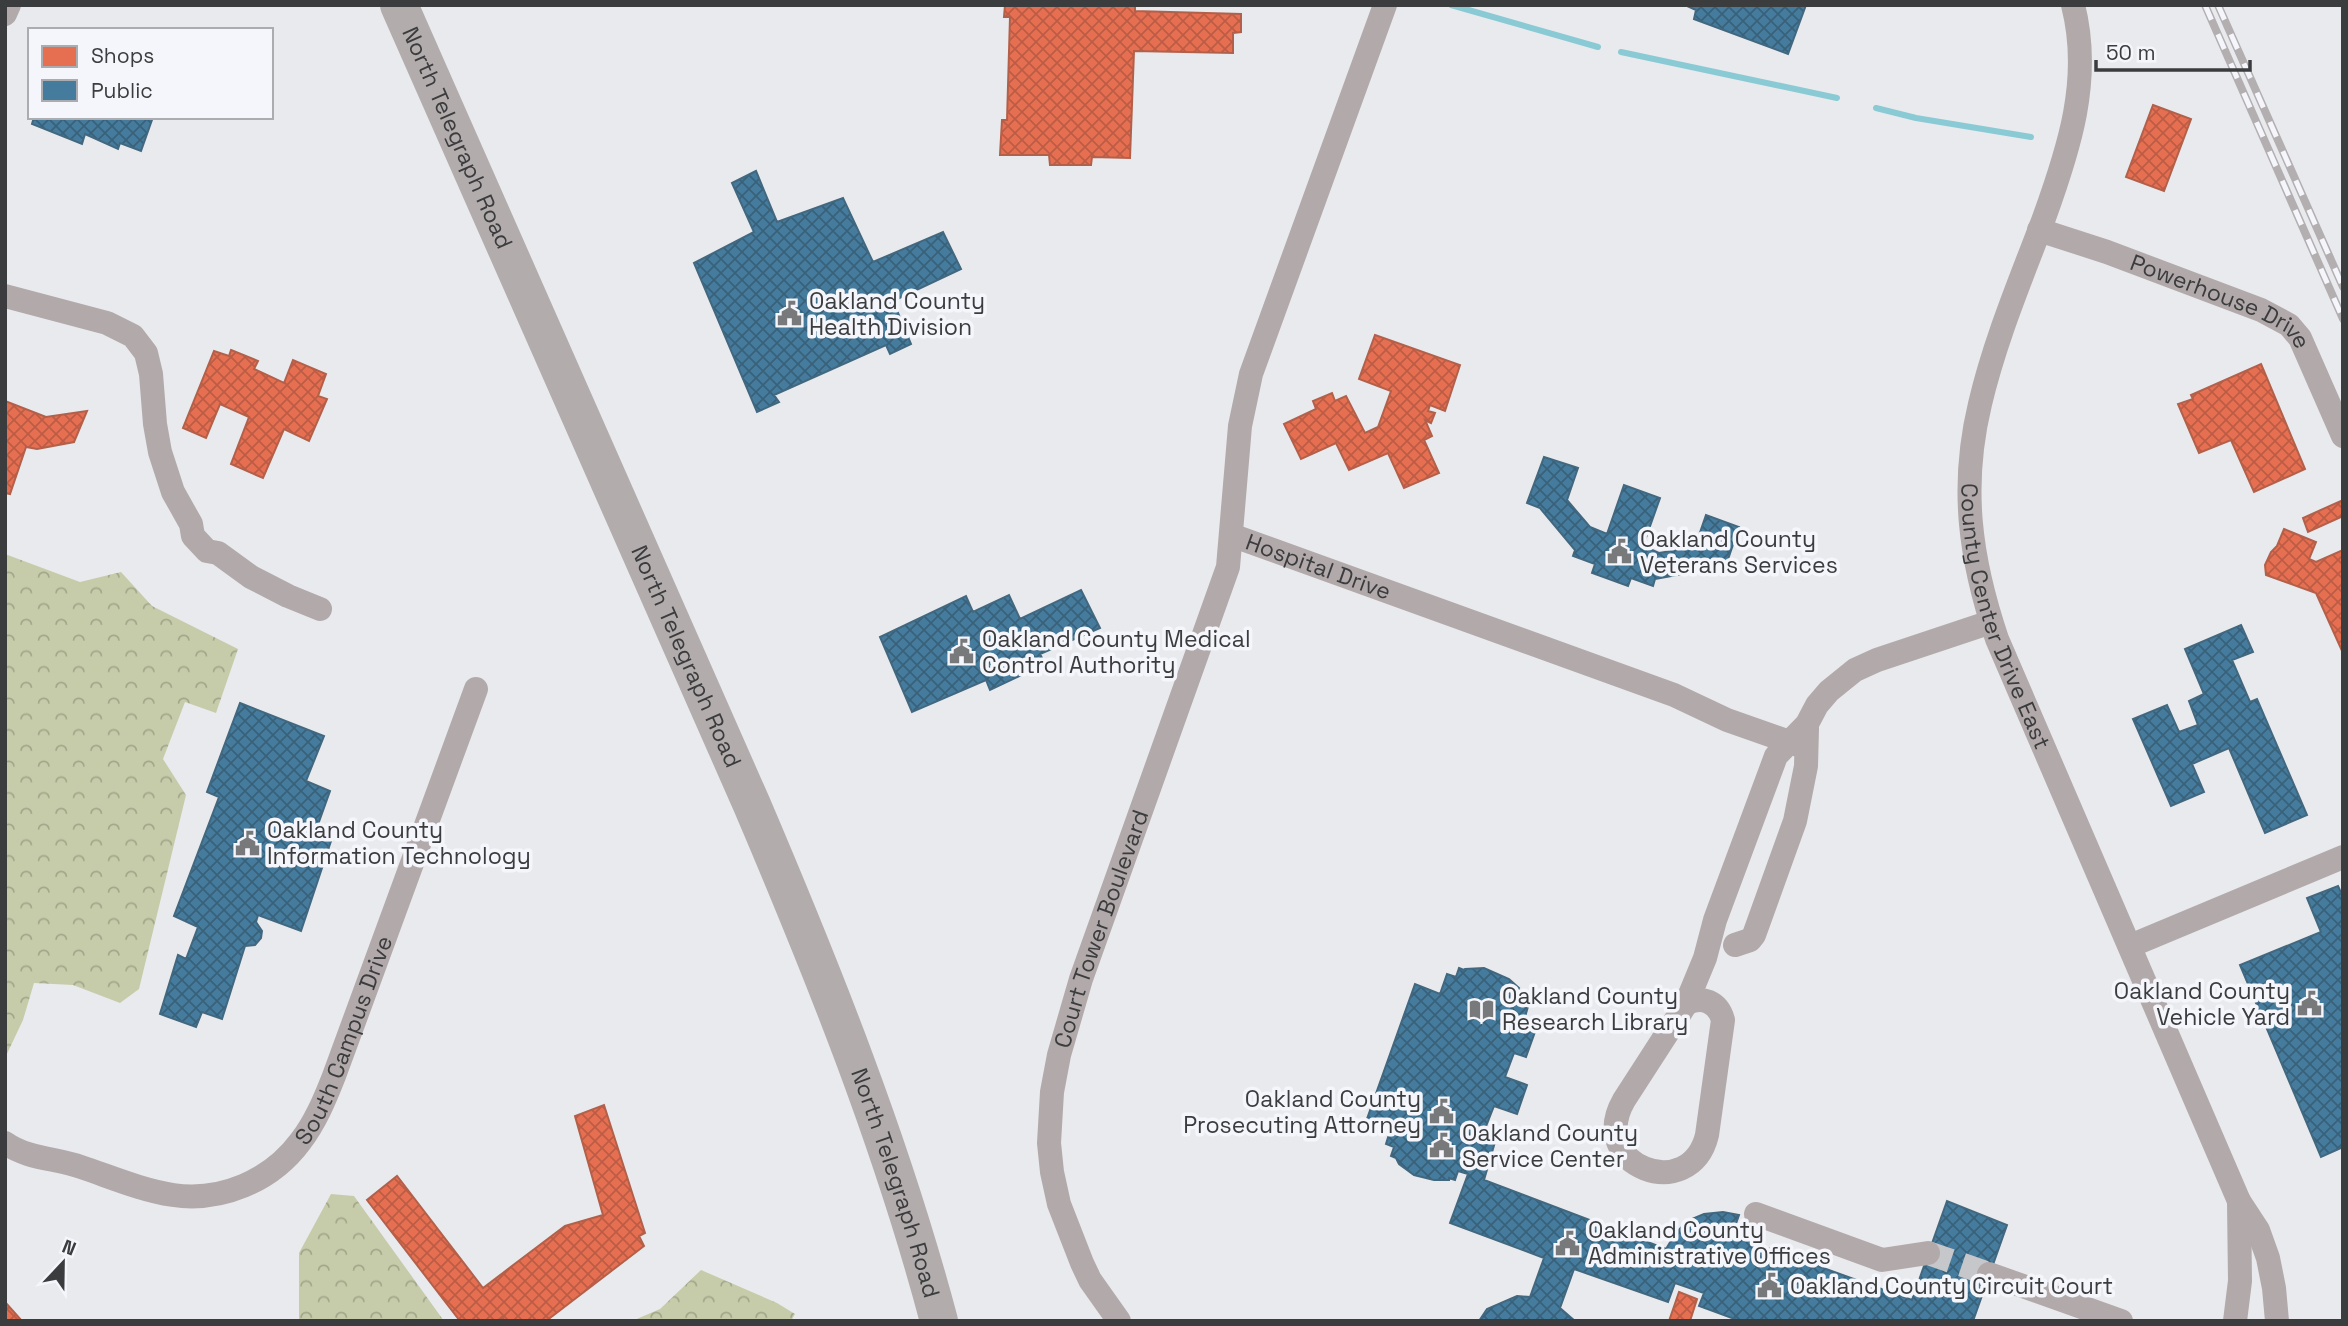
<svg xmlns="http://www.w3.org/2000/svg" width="2348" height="1326" font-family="'Space Grotesk',sans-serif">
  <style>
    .forest { fill: url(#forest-crowns) }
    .shops { fill: url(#shops-cross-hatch); stroke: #b3604b; stroke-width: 2 }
    .public { fill: url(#public-cross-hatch); stroke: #426880; stroke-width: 2 }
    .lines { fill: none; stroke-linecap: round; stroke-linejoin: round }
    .stream { stroke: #8acad4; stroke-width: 6 }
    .minor-tunnel { stroke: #c6c7ca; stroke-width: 24; stroke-dasharray: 24 12; stroke-linecap: butt }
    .minor { stroke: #b2a9aa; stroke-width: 24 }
    .primary { stroke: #b3acac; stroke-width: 38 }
    .rail-casing { stroke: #b3afb1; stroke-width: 8 }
    .rail { stroke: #f5f6fb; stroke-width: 5; stroke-dasharray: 16; stroke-linecap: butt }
    .labels { text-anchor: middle; stroke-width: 7; stroke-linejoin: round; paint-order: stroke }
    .street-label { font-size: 23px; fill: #3b3c3e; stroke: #f5f6fb }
    .poi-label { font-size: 23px; fill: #3b3c3e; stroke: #f5f6fb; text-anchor: start }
  </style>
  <defs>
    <pattern id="forest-crowns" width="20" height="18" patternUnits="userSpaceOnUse" patternTransform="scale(1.75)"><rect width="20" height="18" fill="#c6cca9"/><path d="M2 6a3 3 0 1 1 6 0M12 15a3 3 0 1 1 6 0" fill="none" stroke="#a2a78b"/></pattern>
    <pattern id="shops-cross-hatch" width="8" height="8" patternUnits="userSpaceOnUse" patternTransform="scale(1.75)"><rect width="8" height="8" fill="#e76f51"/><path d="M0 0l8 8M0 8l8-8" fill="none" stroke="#bc5c45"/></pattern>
    <pattern id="public-cross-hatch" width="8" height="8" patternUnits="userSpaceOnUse" patternTransform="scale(1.75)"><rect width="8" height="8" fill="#457b9d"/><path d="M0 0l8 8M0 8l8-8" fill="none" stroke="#38617a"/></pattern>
  </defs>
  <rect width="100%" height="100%" fill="#e9eaed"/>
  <!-- forest -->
  <path class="forest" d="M5,554L80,582L121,572L152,606L238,649L216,713L185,702L163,759L186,795L139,989L120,1003L73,985L34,983L23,1020L5,1058Z
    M331,1194L354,1196L444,1321H299V1253Z
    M701,1270L777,1303L795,1314L791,1321H632L660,1309Z"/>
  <!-- shops -->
  <path class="shops" d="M1005,5H1135V11L1241,14V32L1233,33V53L1134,51L1130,158L1092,157L1091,165H1050L1049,155H1000L1002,120H1007L1010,17H1004Z
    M2153,105L2191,119L2164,191L2126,177Z
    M1375,335L1460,365L1445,411L1430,405L1428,411L1435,413L1431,423L1425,420L1432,436L1424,440L1439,473L1404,488L1388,453L1349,470L1336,443L1301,459L1284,424L1316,409L1313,401L1332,393L1335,401L1346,396L1365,433L1378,427L1391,391L1359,379Z
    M231,350L258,361L254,369L284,383L293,360L326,374L318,396L327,399L309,441L284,429L263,478L231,464L249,417L220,404L206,438L183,428L214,351L229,356Z
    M2261,364L2305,469L2254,492L2231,440L2199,453L2178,404L2193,399L2191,395Z
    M5,401L46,417L87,411L74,442L37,449L26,447L10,494L5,493Z
    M2343,500V516L2308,532L2303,518Z
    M2284,529L2316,542L2309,559L2316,562L2343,550V653L2316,593L2266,575L2265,565L2271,552L2277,546Z
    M604,1105L645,1233L639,1236L644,1246L546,1321H505L502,1317L497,1321H460L367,1200L397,1176L483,1288L565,1226L603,1215L575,1116Z
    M1679,1292L1697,1299L1690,1321H1669Z
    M5,1302L21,1320V1321H5Z"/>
  <!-- public -->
  <path class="public" d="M1685,5H1806L1788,54L1694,19L1696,10Z
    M34,117H153L141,151L120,143L118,149L85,134L82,144L32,124Z
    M756,171L777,222L843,198L873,262L943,232L961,269L893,301L911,344L890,354L886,345L774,395L779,402L757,412L694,263L754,232L732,183Z
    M1544,457L1578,468L1567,500L1590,527L1607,534L1624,485L1660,498L1643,546L1659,553L1695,547L1706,515L1739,527L1723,574L1710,569L1655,579L1653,586L1631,578L1628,586L1592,573L1595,564L1573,556L1575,550L1540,508L1527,503Z
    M1081,590L1100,628L1040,654L1045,664L990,690L986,680L912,712L880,637L966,596L973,612L1009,595L1020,619Z
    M2241,625L2253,652L2232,660L2250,702L2257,699L2307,815L2265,833L2229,748L2192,764L2204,792L2171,806L2133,719L2167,705L2179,732L2198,725L2189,701L2204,694L2185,649Z
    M240,703L324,736L306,781L330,791L315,833L331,841L301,931L258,915L256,922L262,931L261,938L255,945L245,946L222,1019L202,1012L196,1027L160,1014L178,955L186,959L198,927L174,916L219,797L207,792Z
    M2338,886L2343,897V1147L2321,1157L2240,965L2321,932L2307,898Z
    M1459,968L1464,970L1465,969L1484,968L1509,979L1519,988L1518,990L1524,991L1520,1001L1529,1003L1523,1024L1536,1029L1526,1057L1514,1053L1505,1077L1527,1085L1517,1114L1494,1106L1485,1129L1497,1135L1484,1180L1666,1249L1675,1234L1687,1221L1704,1214L1723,1212L1739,1215L1732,1235L1912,1300L1947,1201L2007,1225L1973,1321H1740L1699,1306L1704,1293L1675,1283L1668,1302L1574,1269L1560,1308L1575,1321H1479L1487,1309L1517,1296L1530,1297L1544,1258L1450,1223L1468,1174L1458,1171L1455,1180L1449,1178V1180H1434L1414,1175L1399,1164L1396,1158L1391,1156L1394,1147L1386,1144L1391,1128L1367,1119L1415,984L1440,994L1447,974L1456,977Z"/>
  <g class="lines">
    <!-- stream -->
    <path class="stream" d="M1451,5L1598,47
      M1621,52L1837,98
      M1876,108L1916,118L2031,137"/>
    <!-- minor-tunnel -->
    <path class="minor-tunnel" d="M1928,1253L1989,1274"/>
    <!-- minor -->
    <g class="minor">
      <path id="s1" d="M2073,5C2092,79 2069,149 2044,218C2021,279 1995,340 1980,404C1960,487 1970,559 1997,639L2239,1201L2258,1230L2268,1258L2274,1288L2277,1321"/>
      <path d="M5,14L9,5"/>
      <path id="s2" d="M2039,230L2107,252L2261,310L2289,325L2300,338L2343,436"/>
      <path d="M5,296L107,323L133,336L146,353L151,374L155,424L160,452L173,492L191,524L193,536L207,551L218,553L251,577L288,596L320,609"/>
      <path id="s3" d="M1231,535L1674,695L1727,720L1801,746"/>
      <path d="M1735,945L1750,940L1754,935L1795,821L1806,766L1807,729"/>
      <path d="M2130,946L2343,857"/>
      <path d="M1686,1004C1702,995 1718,1002 1723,1020L1707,1135C1690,1205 1586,1166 1624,1100L1686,1004L1705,958L1715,920L1776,756L1807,724L1817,705L1829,691L1855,670L1877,660L1991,622"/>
      <path id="s4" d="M5,1143C28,1159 55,1158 81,1167C111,1177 141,1190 173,1195C221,1202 271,1181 300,1142C315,1123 325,1099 334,1076L476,689"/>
      <path d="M1756,1214L1882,1260L1928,1253"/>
      <path d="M1989,1274L2121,1321"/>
      <path id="s5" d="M1119,1321L1090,1280L1082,1263L1059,1204L1052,1172L1049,1143L1052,1092L1059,1055L1081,979L1228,567L1240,426L1251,374L1385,5"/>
      <path d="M2235,1321L2240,1281L2239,1201"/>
    </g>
    <!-- primary -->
    <path class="primary" id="s6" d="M399,5L752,805C824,974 892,1144 939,1321"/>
    <defs>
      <path id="rail" d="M2205,5L2343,319
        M2218,5L2343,287"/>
    </defs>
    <!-- rail casing -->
    <use href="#rail" class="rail-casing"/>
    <!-- rail -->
    <use href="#rail" class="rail"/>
  </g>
  <!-- icons -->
  <defs>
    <symbol id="civic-bare" viewBox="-9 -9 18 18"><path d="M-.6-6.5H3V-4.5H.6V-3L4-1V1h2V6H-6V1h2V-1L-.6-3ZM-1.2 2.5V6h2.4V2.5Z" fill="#78797b" stroke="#f5f6fb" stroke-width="2.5" paint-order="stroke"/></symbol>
    <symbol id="library-bare" viewBox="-9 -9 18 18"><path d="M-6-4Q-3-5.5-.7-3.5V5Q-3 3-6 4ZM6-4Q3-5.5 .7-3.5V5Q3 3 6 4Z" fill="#78797b" stroke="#f5f6fb" stroke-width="2.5" paint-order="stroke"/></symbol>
  </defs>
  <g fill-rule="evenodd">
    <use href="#civic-bare" x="772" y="296" width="35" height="35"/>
    <use href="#civic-bare" x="1602" y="534" width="35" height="35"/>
    <use href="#civic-bare" x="944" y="634" width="35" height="35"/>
    <use href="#civic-bare" x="230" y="826" width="35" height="35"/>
    <use href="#civic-bare" x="2292" y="986" width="35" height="35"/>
    <use href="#library-bare" x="1464" y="992" width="35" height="35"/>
    <use href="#civic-bare" x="1424" y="1094" width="35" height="35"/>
    <use href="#civic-bare" x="1424" y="1128" width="35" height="35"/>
    <use href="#civic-bare" x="1550" y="1226" width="35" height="35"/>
    <use href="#civic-bare" x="1752" y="1268" width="35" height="35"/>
  </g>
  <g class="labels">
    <!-- street labels -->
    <g class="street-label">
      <text dy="8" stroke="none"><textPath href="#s6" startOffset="145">North Telegraph Road</textPath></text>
      <text dy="8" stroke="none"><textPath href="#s2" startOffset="196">Powerhouse Drive</textPath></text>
      <text dy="8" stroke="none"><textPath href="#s3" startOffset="93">Hospital Drive</textPath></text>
      <text dy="8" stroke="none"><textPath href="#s1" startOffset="634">County Center Drive East</textPath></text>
      <text dy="8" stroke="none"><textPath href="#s6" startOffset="712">North Telegraph Road</textPath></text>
      <text dy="8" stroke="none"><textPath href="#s5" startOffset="416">Court Tower Boulevard</textPath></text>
      <text dy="8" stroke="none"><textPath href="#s4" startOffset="432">South Campus Drive</textPath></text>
      <text dy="8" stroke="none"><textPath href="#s6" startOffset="1279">North Telegraph Road</textPath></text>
    </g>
    <!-- poi labels -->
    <g class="poi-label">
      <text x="809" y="309">Oakland County<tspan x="809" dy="26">Health Division</tspan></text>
      <text x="1640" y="547">Oakland County<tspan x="1640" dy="26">Veterans Services</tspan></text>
      <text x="982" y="647">Oakland County Medical<tspan x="982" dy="26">Control Authority</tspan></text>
      <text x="267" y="838">Oakland County<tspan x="267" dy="26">Information Technology</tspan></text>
      <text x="2290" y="999" text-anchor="end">Oakland County<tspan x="2290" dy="26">Vehicle Yard</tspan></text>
      <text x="1502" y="1004">Oakland County<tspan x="1502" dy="26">Research Library</tspan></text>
      <text x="1421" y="1107" text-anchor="end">Oakland County<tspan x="1421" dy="26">Prosecuting Attorney</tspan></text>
      <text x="1462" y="1141">Oakland County<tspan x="1462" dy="26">Service Center</tspan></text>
      <text x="1588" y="1238">Oakland County<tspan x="1588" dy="26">Administrative Offices</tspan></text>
      <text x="1790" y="1294">Oakland County Circuit Court</text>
    </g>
  </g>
  <!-- border -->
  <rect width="2348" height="1326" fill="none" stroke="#3b3c3e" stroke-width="14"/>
  <!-- legend -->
  <rect x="28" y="28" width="245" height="91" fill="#f5f6fb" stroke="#abacaf" stroke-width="2"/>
  <rect x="42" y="46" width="35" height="21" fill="#e76f51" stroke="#abacaf" stroke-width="2"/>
  <text x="91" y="63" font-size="21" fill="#3b3c3e">Shops</text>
  <rect x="42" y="80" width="35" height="21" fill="#457b9d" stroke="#abacaf" stroke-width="2"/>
  <text x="91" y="98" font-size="21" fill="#3b3c3e">Public</text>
  <!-- north arrow -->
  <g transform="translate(63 1263) rotate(22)" stroke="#f5f6fb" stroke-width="5" paint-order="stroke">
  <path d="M0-5L12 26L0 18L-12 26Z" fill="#3b3c3e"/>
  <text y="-10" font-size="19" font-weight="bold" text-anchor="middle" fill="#3b3c3e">N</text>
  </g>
  <!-- scale -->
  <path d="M2096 60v10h154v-10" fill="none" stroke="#3b3c3e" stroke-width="3.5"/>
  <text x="2106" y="60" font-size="21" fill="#3b3c3e" stroke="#f5f6fb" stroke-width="5" paint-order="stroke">50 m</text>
</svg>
